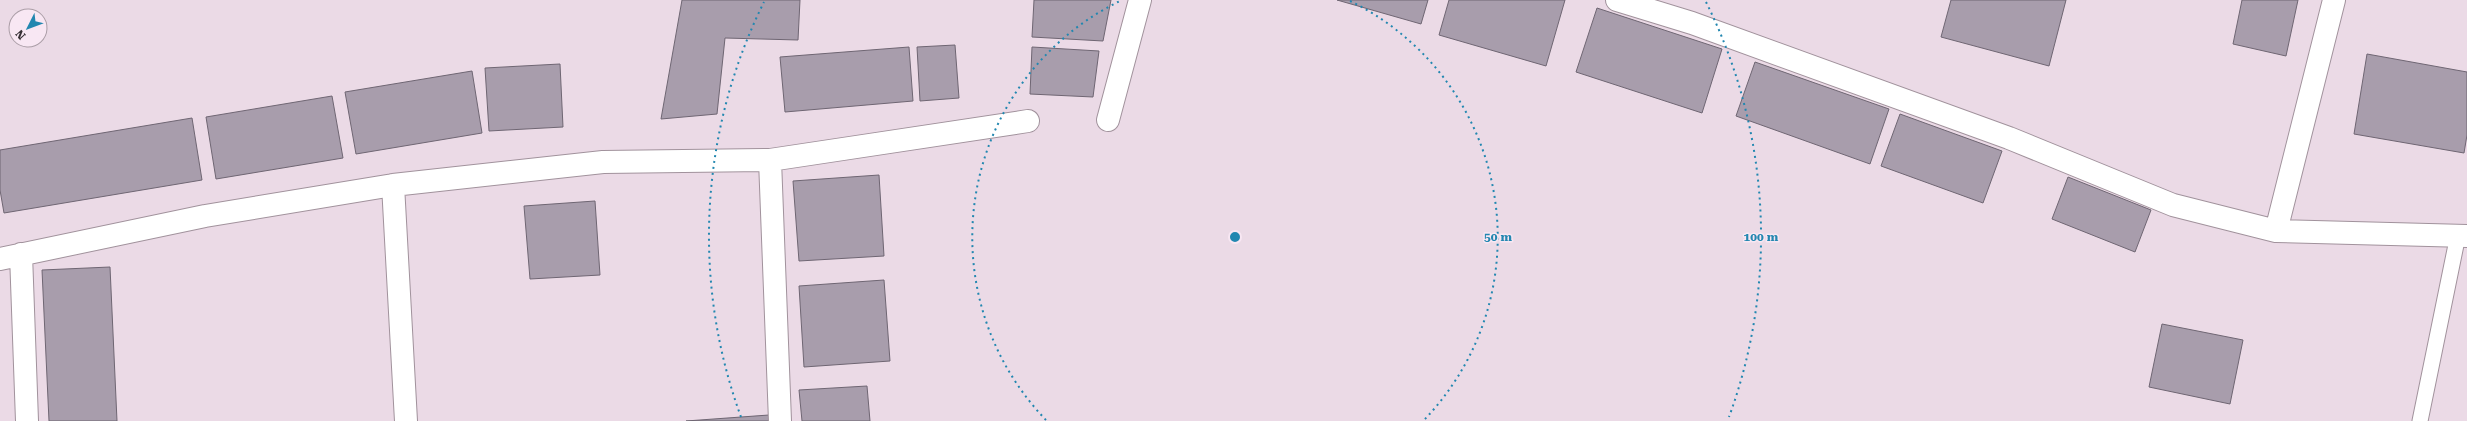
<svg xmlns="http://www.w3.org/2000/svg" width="2467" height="421" font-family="'Roboto Serif',serif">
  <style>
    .building { fill: #a89dac; stroke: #6f6673 }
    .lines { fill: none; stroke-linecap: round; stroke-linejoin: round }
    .service-casing { stroke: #a1929c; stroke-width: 17 }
    .minor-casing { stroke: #a1929c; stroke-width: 24 }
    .service { stroke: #fff; stroke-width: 15 }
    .minor { stroke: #fff; stroke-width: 22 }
    .ring { fill: none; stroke: #2287b0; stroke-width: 2; stroke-dasharray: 2 4 }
    .centre { fill: #2287b0; stroke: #f8e7f3; stroke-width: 2 }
    .ring-label { font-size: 12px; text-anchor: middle; font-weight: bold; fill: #2287b0; stroke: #f8e7f3; stroke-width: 3; stroke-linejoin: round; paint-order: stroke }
  </style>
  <rect width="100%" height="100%" fill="#ebdae6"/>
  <!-- building -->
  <path class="building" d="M682,0H800L798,40L725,38L717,114L661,119Z
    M1034,0H1111L1103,41L1032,37Z
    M1337,0H1428L1421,24Z
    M1449,0H1565L1546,66L1439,35Z
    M1951,0H2066L2049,66L1941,37Z
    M2242,0H2298L2286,56L2233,44Z
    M1597,8L1722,49L1702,113L1576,72Z
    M955,45L959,98L920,101L917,47Z
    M909,47L913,101L785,112L780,57Z
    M1032,47L1099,51L1093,97L1030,94Z
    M2367,54L2467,72V135L2464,153L2354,134Z
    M1755,62L1889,109L1870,164L1736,116Z
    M560,64L563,127L489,131L485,68Z
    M472,71L482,133L356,154L345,92Z
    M332,96L343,158L216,179L206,117Z
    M1900,114L2002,151L1983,203L1881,166Z
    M192,118L202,180L4,213L0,190V150Z
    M879,175L884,256L799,261L793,181Z
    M2068,177L2151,210L2135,252L2052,219Z
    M595,201L600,275L530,279L524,206Z
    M110,267L117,421H49L42,270Z
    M884,280L890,361L804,367L799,286Z
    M2162,324L2243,340L2230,404L2149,387Z
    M867,386L870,421H802L799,390Z
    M769,415V421H686Z"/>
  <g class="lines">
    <defs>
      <path id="service" d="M2420,421L2458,235"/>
      <path id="minor" d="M1617,0L1692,23L2009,138L2173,205L2276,231L2467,236
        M1108,120L1140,0
        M770,160L780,421
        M393,185L406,421
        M2276,231L2334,0
        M21,254L27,421
        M0,259L205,216L393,185L603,162L770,160L1028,121"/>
    </defs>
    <!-- service casing -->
    <use href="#service" class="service-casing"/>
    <!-- minor casing -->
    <use href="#minor" class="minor-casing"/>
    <!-- service -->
    <use href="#service" class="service"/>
    <!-- minor -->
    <use href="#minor" class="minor"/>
  </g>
  <!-- distance rings -->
  <g class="ring">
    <path d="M1046 420A263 263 0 0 1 1120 1M1350 1A263 263 0 0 1 1424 420"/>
    <path d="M741 417A526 526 0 0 1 764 2M1706 2A526 526 0 0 1 1729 417"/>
  </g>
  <circle cx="1235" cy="237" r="6" class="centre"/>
  <g class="ring-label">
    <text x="1498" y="241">50 m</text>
    <text x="1761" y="241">100 m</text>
  </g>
  <!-- north arrow -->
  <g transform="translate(28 28) rotate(228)"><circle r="19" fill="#f8e7f3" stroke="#ab9ea7"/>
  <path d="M0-3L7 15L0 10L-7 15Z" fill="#2287b0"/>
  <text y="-6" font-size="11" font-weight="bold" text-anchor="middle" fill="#373035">N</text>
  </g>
</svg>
